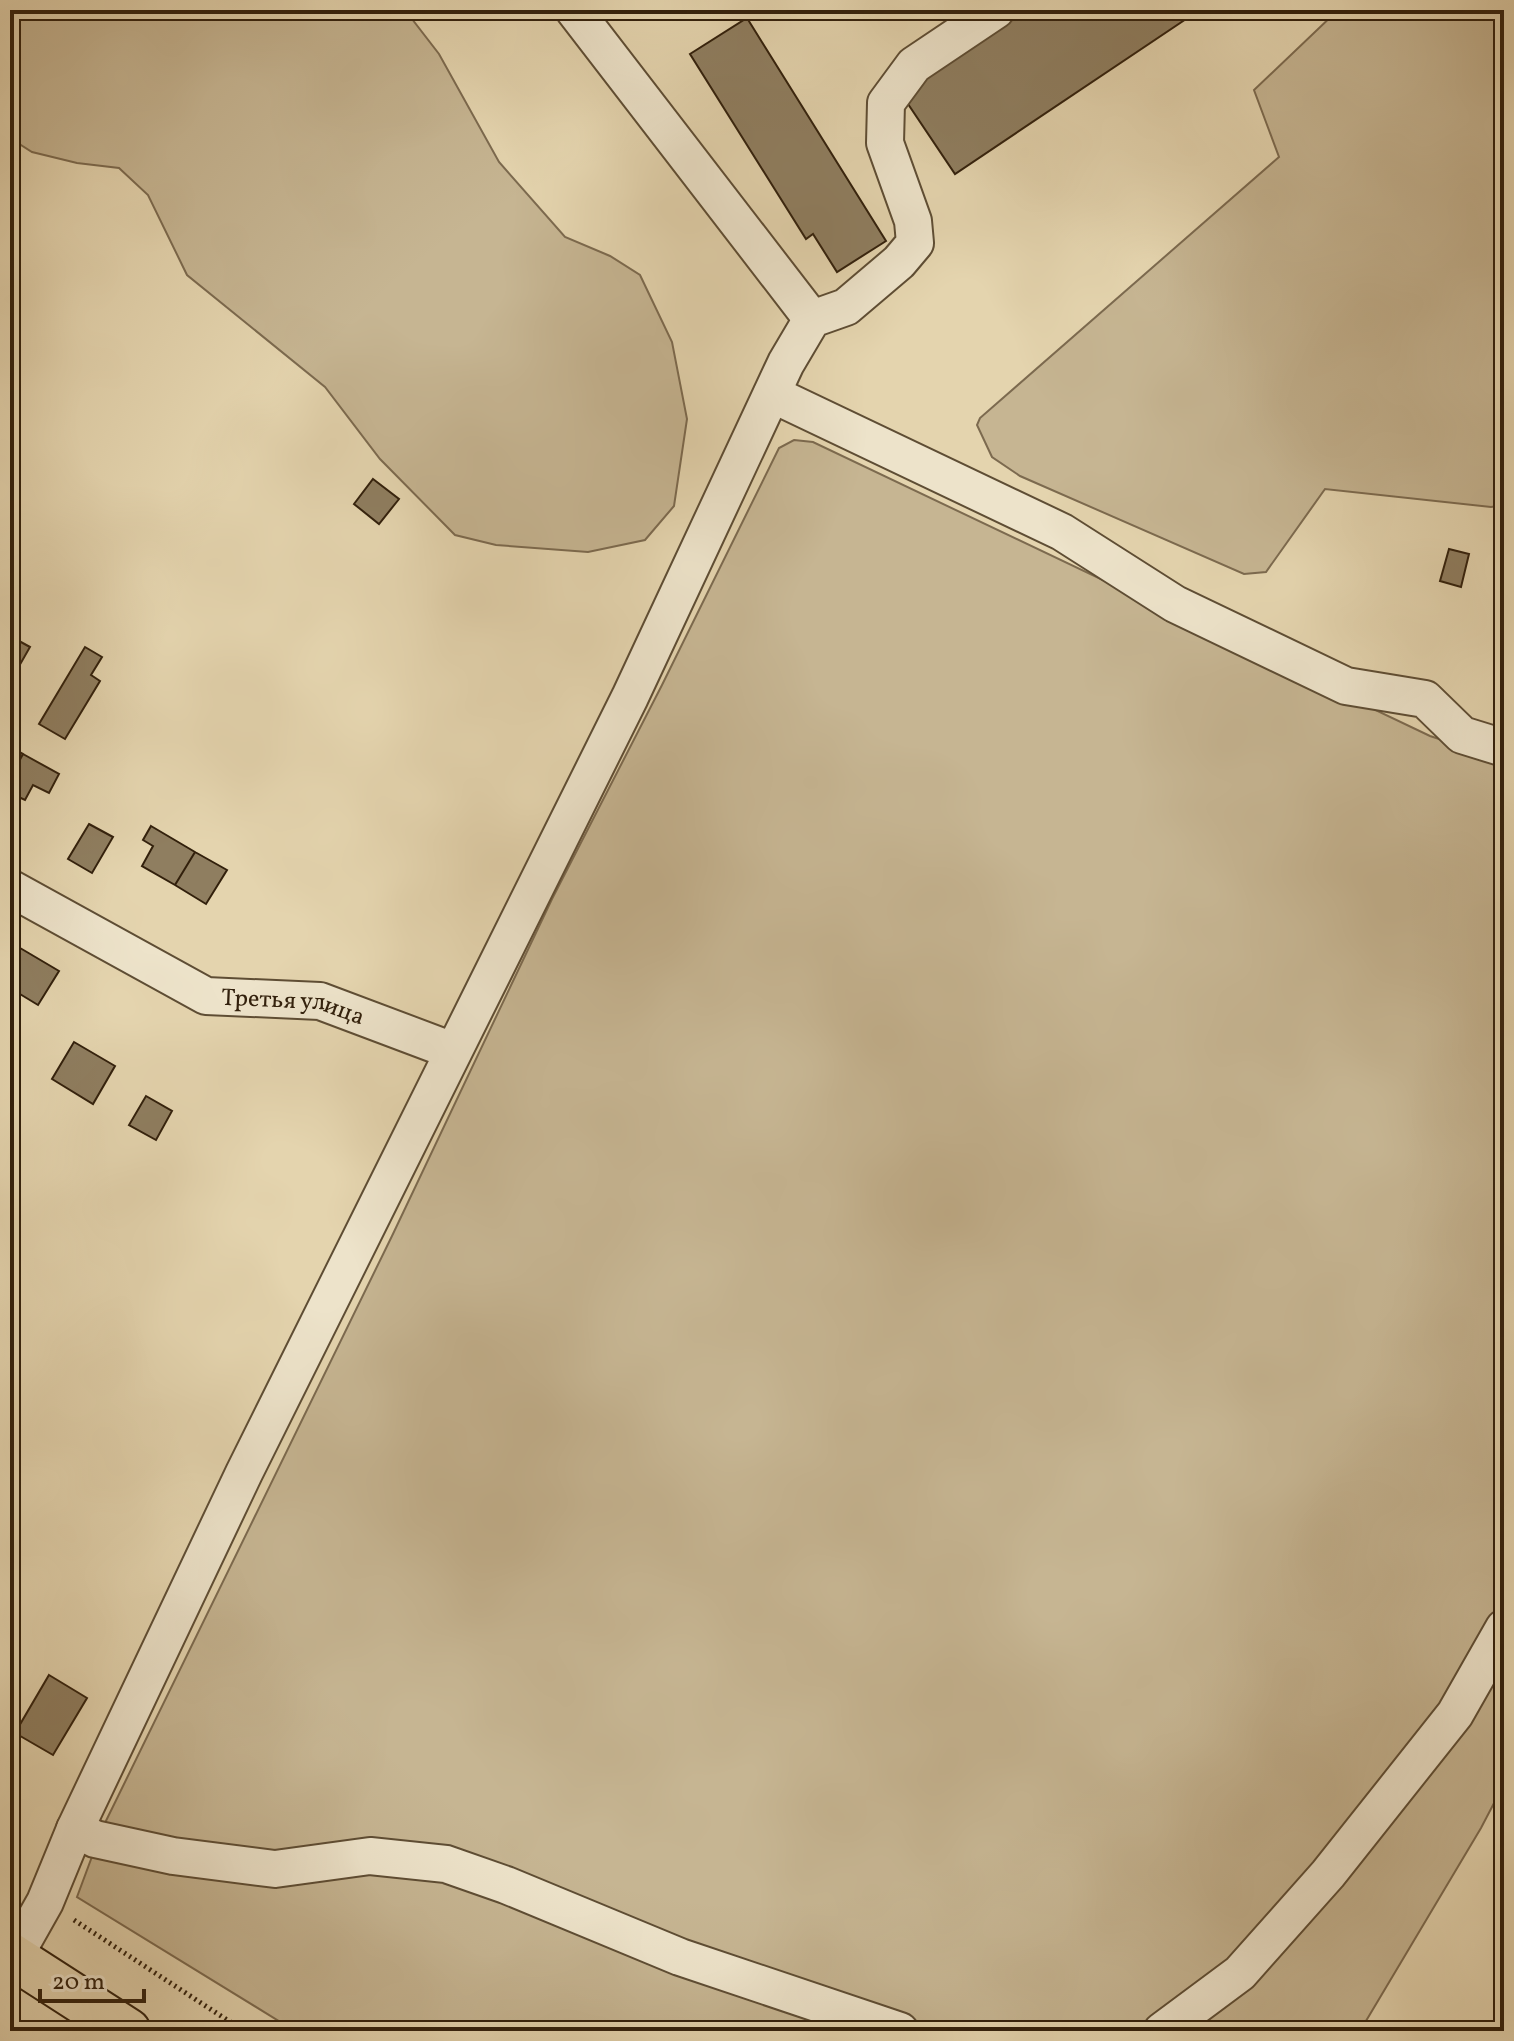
<svg xmlns="http://www.w3.org/2000/svg" width="1514" height="2041" font-family="Vollkorn,serif">
  <style>
    .green { fill: #c6b592; stroke: #7c6a4f; stroke-width: 2 }
    .building { fill: #8f7e60; stroke: #32200c; stroke-width: 2 }
    .lines { fill: none; stroke-linecap: round; stroke-linejoin: round }
    .minor-casing { stroke: #5e4d34; stroke-width: 40 }
    .major-casing { stroke: #32200c; stroke-width: 48 }
    .path { stroke: #32200c; stroke-width: 5; stroke-dasharray: 2 4; stroke-linecap: butt }
    .minor { stroke: #ede3ca; stroke-width: 36 }
    .major { stroke: #e4d4ae; stroke-width: 44 }
    .labels { text-anchor: middle; stroke-width: 8; stroke-linejoin: round; paint-order: stroke }
    .street-label { font-size: 24px; fill: #32200c; stroke: #ede3ca }
  </style>
  <rect width="100%" height="100%" fill="#e4d4ae"/>
  <filter id="stains"><feTurbulence type="fractalNoise" baseFrequency=".0025" numOctaves="4"/><feColorMatrix values="0 0 0 0 .2 0 0 0 0 .09 0 0 0 0 .02 0 0 0 .5 -.17"/></filter>
  <radialGradient id="worn" r=".72"><stop offset=".6" stop-color="#630" stop-opacity="0"/><stop offset="1" stop-color="#630" stop-opacity=".3"/></radialGradient>
  <!-- green -->
  <path class="green" d="M10,10H405L439,54L499,162L565,237L610,256L640,275L672,342L687,419L674,506L645,540L588,552L496,545L455,535L380,459L325,387L187,275L148,195L119,168L77,163L32,152L10,138Z
    M1338,10H1504V505L1491,507L1325,489L1266,572L1244,574L1020,476L992,457L977,425L980,418L1279,157L1254,90Z
    M794,440L813,442L1430,736L1504,760V1784L1481,1828L1360,2031H295L77,1897L103,1827L392,1236L552,899L662,685L779,448Z"/>
  <!-- building -->
  <path class="building" d="M1022,10H1184L1189,17L955,174L900,92Z
    M747,18L886,241L837,272L813,234L806,239L690,54Z
    M373,479L399,499L379,524L354,504Z
    M1449,549L1469,554L1461,587L1440,581Z
    M10,636L30,647L10,682Z
    M85,647L102,657L91,675L100,681L65,739L39,724Z
    M10,747L23,754L10,778Z
    M23,754L59,774L49,793L33,785L25,800L10,793V778Z
    M89,824L113,837L92,873L68,859Z
    M151,826L195,852L175,885L142,866L153,846L143,840Z
    M195,852L227,870L206,904L175,885Z
    M15,945L59,971L38,1005L10,988V953Z
    M74,1042L115,1066L93,1104L52,1079Z
    M146,1096L172,1111L156,1140L129,1125Z
    M49,1675L87,1698L53,1755L15,1733Z"/>
  <g class="lines">
    <defs>
      <g id="minor">
        <path d="M574,10L812,319"/>
        <path d="M772,394L1062,532L1175,604L1346,686L1425,699L1462,735L1504,748"/>
        <path id="s1" d="M10,888L206,996L320,1001L453,1051"/>
        <path d="M75,1829L95,1839L173,1856L275,1869L370,1856L446,1864L506,1885L680,1957L900,2031"/>
        <path d="M14,1957L45,1902L75,1829L244,1473L630,697L786,363L812,319L846,307L899,262L915,243L913,221L885,143L886,103L914,65L996,10"/>
        <path d="M1162,2031L1240,1973L1328,1874L1455,1714L1504,1628"/>
      </g>
      <path id="major" d="M10,1955L128,2031"/>
    </defs>
    <!-- minor casing -->
    <use href="#minor" class="minor-casing"/>
    <!-- major casing -->
    <use href="#major" class="major-casing"/>
    <!-- path -->
    <path class="path" d="M74,1920L244,2031"/>
    <!-- minor -->
    <use href="#minor" class="minor"/>
    <!-- major -->
    <use href="#major" class="major"/>
  </g>
  <g class="labels">
    <!-- street labels -->
    <g class="street-label">
      <text dy="8" stroke="none"><textPath href="#s1" startOffset="312">Третья улица</textPath></text>
    </g>
  </g>
  <!-- margin -->
  <rect width="1514" height="2041" fill="none" stroke="#e4d4ae" stroke-width="40"/>
  <rect x="12" y="12" width="1490" height="2017" fill="none" stroke="#32200c" stroke-width="4"/>
  <rect x="20" y="20" width="1474" height="2001" fill="none" stroke="#32200c" stroke-width="2"/>
  <!-- scale -->
  <path d="M40 1989v12h104v-12" fill="none" stroke="#32200c" stroke-width="4"/>
  <text x="52" y="1989" font-size="24" fill="#32200c" stroke="#ede3ca" stroke-width="6" paint-order="stroke">20 m</text>
  <rect width="100%" height="100%" filter="url(#stains)"/>
  <rect width="100%" height="100%" fill="url(#worn)"/>
</svg>
